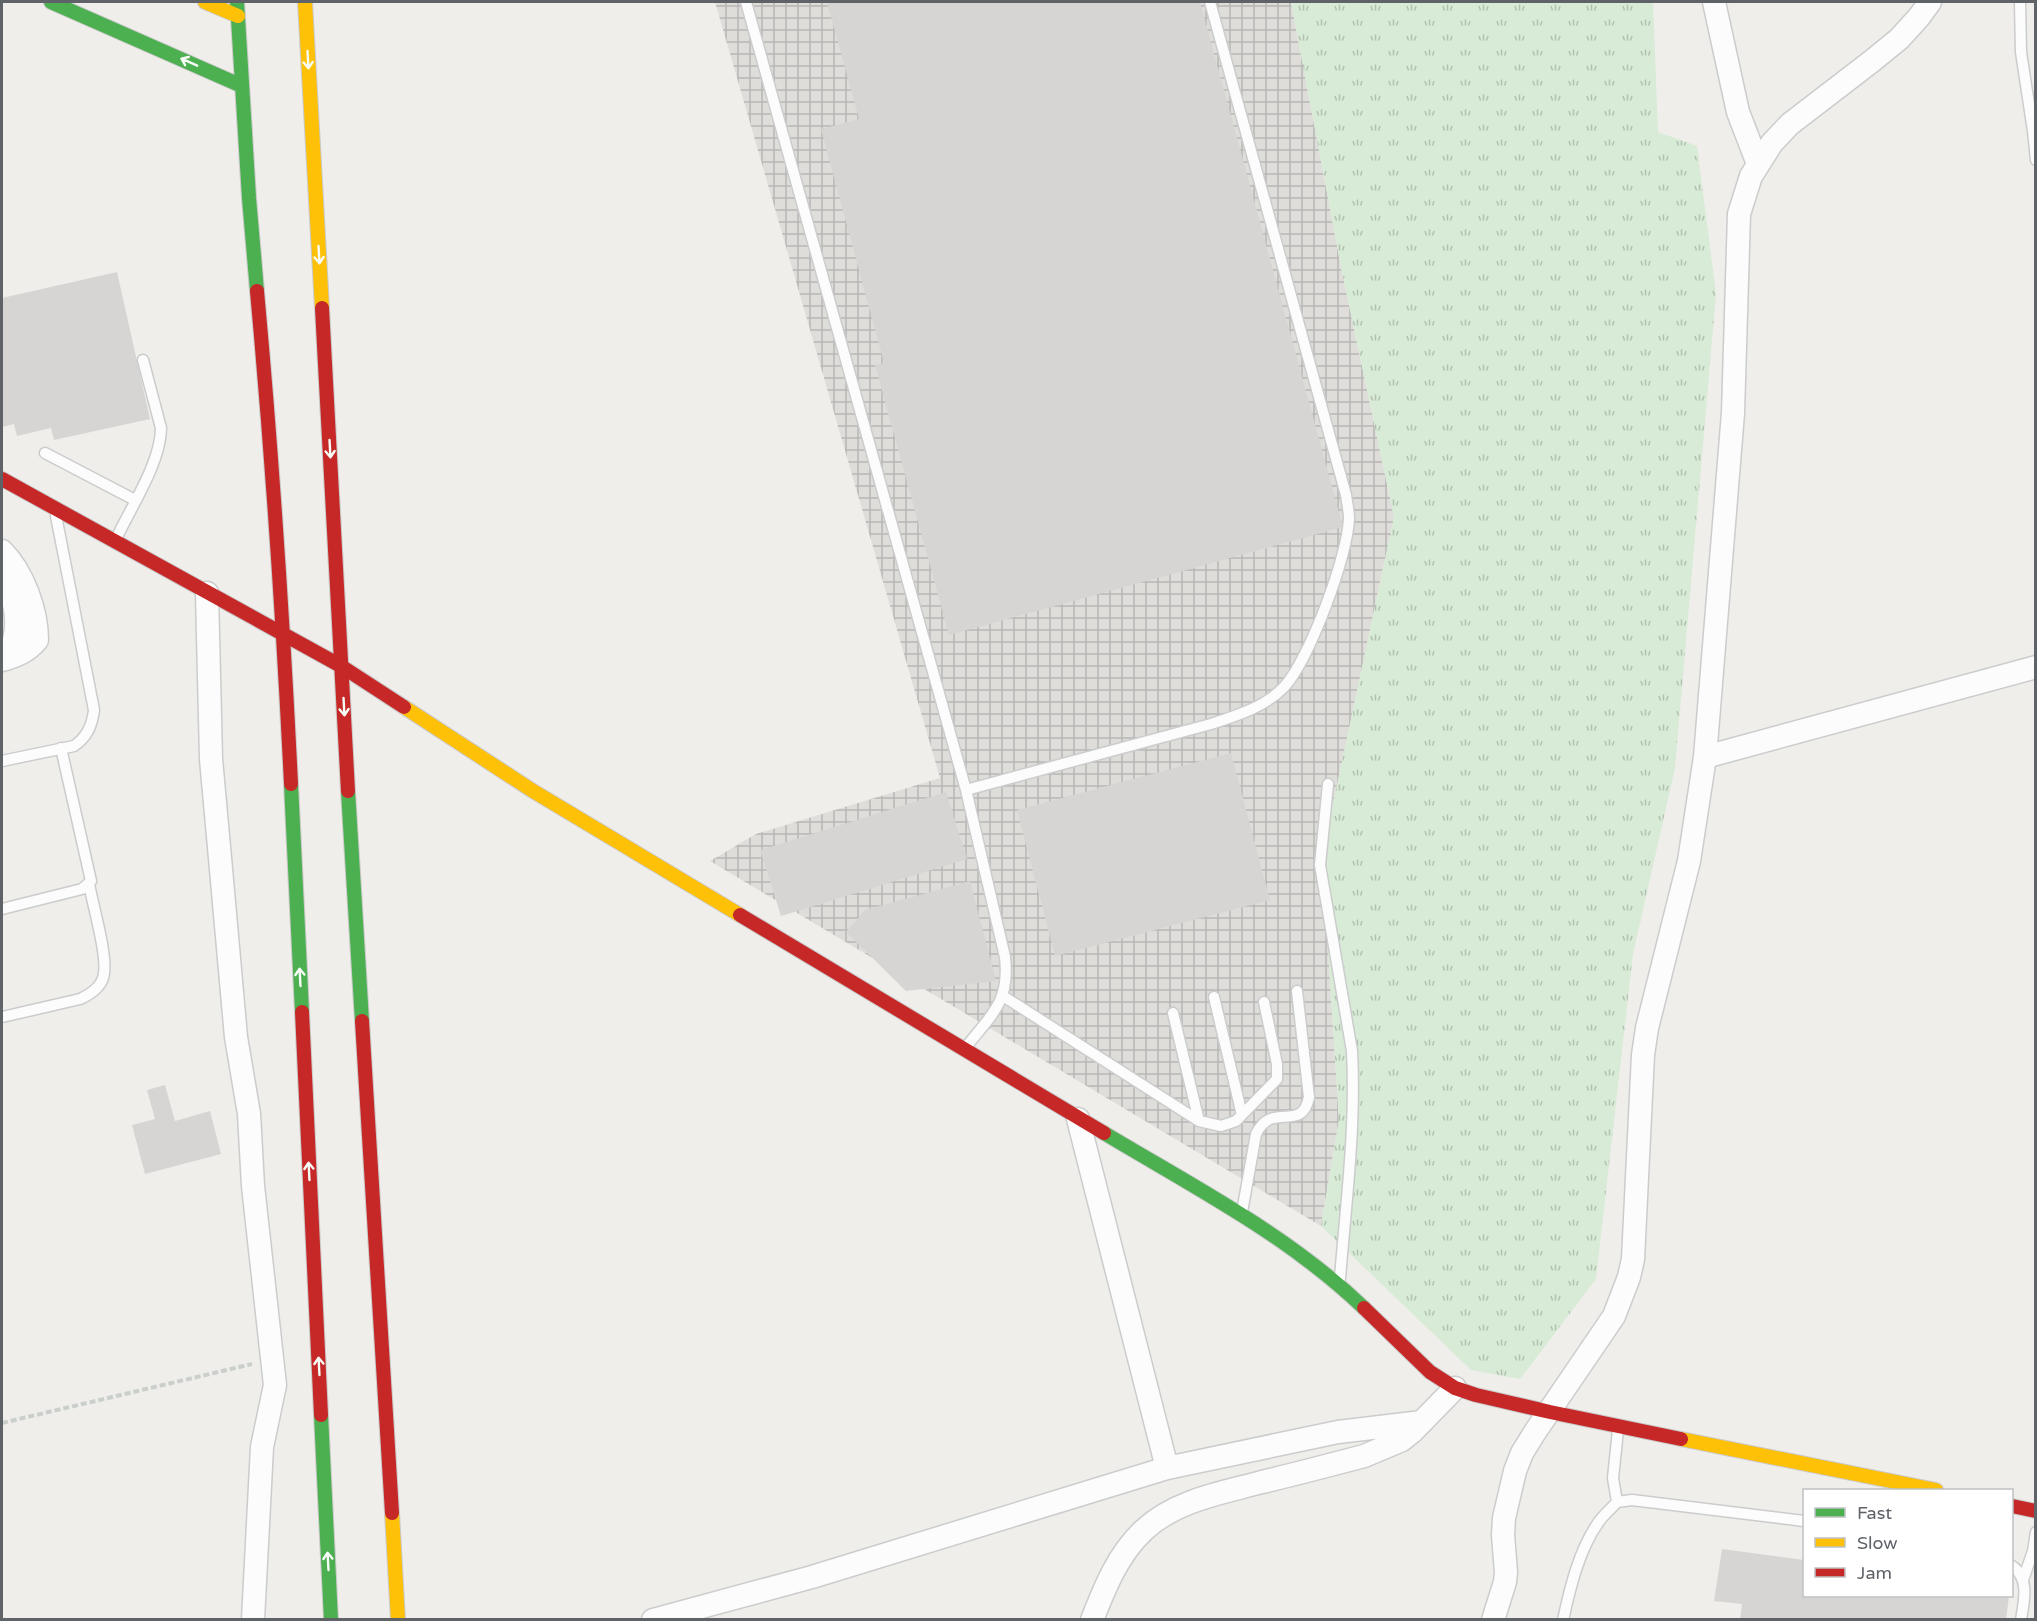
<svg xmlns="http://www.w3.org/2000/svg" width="2037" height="1621" font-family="'Varela Round',sans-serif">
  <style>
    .industrial { fill: url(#industrial-grid) }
    .grass { fill: url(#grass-tufts) }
    .building { fill: #d6d5d3 }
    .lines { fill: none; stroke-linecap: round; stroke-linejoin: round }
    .lane-casing { stroke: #cbcccc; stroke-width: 13 }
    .street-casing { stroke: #cbcccc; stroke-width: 25 }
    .fast-casing { stroke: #cacacb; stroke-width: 16 }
    .slow-casing { stroke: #cacacb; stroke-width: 16 }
    .jam-casing { stroke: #cacacb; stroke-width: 16 }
    .path { stroke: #cacfcc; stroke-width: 4; stroke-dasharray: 6 3; stroke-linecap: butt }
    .lane { stroke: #fdfcfc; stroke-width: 10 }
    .street { stroke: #fdfcfc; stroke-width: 22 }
    .fast { stroke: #4caf50; stroke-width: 14 }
    .slow { stroke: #ffc107; stroke-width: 14 }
    .jam { stroke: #c62828; stroke-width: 14 }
    .oneway { stroke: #f6fbf6 }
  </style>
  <defs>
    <pattern id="industrial-grid" width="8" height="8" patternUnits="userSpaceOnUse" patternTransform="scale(1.5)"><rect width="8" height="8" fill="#dfddda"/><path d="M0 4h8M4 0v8" fill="none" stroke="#b8b7b5"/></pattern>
    <pattern id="grass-tufts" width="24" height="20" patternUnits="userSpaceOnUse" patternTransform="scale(1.5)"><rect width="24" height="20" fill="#d8ebd6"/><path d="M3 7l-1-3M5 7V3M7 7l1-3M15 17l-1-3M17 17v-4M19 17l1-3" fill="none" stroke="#b2c2b1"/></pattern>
  </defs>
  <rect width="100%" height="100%" fill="#efeeea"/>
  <!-- industrial -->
  <path class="industrial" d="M715,2H1291L1342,272L1394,517L1322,856L1339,1120L1321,1226L710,861L756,834L940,778Z"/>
  <!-- grass -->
  <path class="grass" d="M1291,2H1653L1658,132L1697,146L1716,294L1675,768L1633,954L1596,1279L1520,1379L1471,1370L1321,1226L1339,1120L1322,856L1394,517L1342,272Z"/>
  <!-- building -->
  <path class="building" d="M827,2H1200L1343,527L949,635L875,365L884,363L821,129L859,119Z
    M117,272L150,419L54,440L51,428L17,436L14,424L2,427V298Z
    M1231,753L1270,900L1055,956L1017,810Z
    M946,792L967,859L781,916L760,850Z
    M970,881L996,981L906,991L846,932L865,910Z
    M165,1085L175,1121L210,1111L221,1154L145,1174L132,1125L155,1119L147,1090Z
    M1722,1549L1804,1560V1596H2009L2006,1620H1740L1742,1604L1714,1601Z"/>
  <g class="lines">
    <defs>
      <path id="lane" d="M746,2L966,790L1005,957C1010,1002 992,1014 966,1047
        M2020,2L2021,52L2033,131L2036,160
        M45,453L135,500
        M116,539C131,507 161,462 161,428L143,360
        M2,761L74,746C87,737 92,726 94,710L56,516
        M1328,784L1320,865L1352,1051C1356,1126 1346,1203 1340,1278
        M966,790L1211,724C1236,716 1265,707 1284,687C1309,660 1348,556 1349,518C1349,511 1347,503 1346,495L1210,2
        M2,909L82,889L91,881L61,748
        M1003,996L1199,1121L1221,1126L1236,1121L1277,1079V1064L1264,1002
        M1214,997L1242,1115
        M1173,1013L1199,1121
        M2,1017L80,999C91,994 103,986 104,973C107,953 93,906 89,884
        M1242,1212L1256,1134C1272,1100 1302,1134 1309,1097L1297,991
        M1617,1502L1613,1478L1618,1430
        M2012,1566C2030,1578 2024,1601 2021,1620
        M2023,1580L2033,1551L2036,1532
        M1563,1620C1570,1588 1579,1550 1598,1523C1603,1515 1611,1509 1617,1502L1632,1500L1804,1521"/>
      <path id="street" d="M1714,2L1738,112L1758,164
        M2,551C23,572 37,610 37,640C27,652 16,656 2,660
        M2,579C19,602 21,635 6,659
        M207,593L211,759L220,858L236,1037L249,1114L253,1186L275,1385L262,1447L253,1620
        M1705,757L2036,667
        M1078,1119L1167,1468
        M653,1620L812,1577L1167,1468L1338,1432L1422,1422
        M1092,1620C1105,1587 1118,1554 1144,1530C1176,1500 1222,1493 1262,1482C1296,1474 1330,1465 1364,1456L1402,1440L1412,1432L1455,1388
        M1493,1620L1505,1582L1506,1572L1503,1535L1504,1518L1515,1471L1522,1453L1535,1432L1614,1316L1629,1277L1633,1259L1643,1055L1647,1028L1689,861L1705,757L1733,413L1739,214L1751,176L1772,143L1790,124L1872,61L1899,39L1919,17L1930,2"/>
      <path id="fast" d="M51,2L242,86
        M237,2L249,198L257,291
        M291,784L302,1012
        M348,791L362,1021
        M1104,1133C1194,1187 1288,1235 1364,1308
        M321,1415L331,1620"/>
      <path id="slow" d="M205,2L238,16
        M305,2L322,308
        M404,707L533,791L740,915
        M1681,1439L1936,1490
        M392,1513L398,1620"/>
      <path id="jam" d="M257,291C272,455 283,619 291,784
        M322,308L348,791
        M2,479L341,666L404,707
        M740,915L1104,1133
        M302,1012L321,1415
        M362,1021L392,1513
        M1364,1308L1430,1372L1455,1388L1476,1395L1550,1412L1681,1439
        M2012,1506L2036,1511"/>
    </defs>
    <!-- lane casing -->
    <use href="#lane" class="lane-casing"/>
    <!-- street casing -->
    <use href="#street" class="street-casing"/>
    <!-- fast casing -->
    <use href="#fast" class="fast-casing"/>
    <!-- slow casing -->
    <use href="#slow" class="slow-casing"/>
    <!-- jam casing -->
    <use href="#jam" class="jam-casing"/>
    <!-- path -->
    <path class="path" d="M2,1423L252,1364"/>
    <!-- lane -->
    <use href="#lane" class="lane"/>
    <!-- street -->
    <use href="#street" class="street"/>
    <!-- fast -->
    <use href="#fast" class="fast"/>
    <!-- slow -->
    <use href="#slow" class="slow"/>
    <!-- jam -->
    <use href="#jam" class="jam"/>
  </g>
  <!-- one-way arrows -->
  <defs><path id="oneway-shaft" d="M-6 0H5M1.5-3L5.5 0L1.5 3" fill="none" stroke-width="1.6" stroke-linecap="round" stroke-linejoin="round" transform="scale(1.5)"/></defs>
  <g class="oneway">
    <use href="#oneway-shaft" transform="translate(308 60) rotate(87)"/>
    <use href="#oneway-shaft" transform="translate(189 62) rotate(-156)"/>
    <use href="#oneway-shaft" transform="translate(319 255) rotate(87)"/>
    <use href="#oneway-shaft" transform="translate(330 449) rotate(87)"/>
    <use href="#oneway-shaft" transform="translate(344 707) rotate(87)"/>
    <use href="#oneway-shaft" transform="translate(300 977) rotate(-93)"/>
    <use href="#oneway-shaft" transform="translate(309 1171) rotate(-93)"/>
    <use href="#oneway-shaft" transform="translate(319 1366) rotate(-93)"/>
    <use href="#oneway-shaft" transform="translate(328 1561) rotate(-93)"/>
  </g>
  <!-- border -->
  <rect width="2037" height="1621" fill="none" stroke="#5f6368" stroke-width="6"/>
  <!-- legend -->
  <rect x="1803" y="1489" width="210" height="108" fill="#ffffff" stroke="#bfc1c3" stroke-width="1.5"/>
  <rect x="1815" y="1508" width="30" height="9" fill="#4caf50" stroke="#bfc1c3" stroke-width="1.5"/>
  <text x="1857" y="1519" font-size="18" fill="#5f6368">Fast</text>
  <rect x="1815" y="1538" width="30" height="9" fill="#ffc107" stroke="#bfc1c3" stroke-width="1.5"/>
  <text x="1857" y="1549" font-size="18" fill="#5f6368">Slow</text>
  <rect x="1815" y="1568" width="30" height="9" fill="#c62828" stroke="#bfc1c3" stroke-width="1.5"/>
  <text x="1857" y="1579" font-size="18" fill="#5f6368">Jam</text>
</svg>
